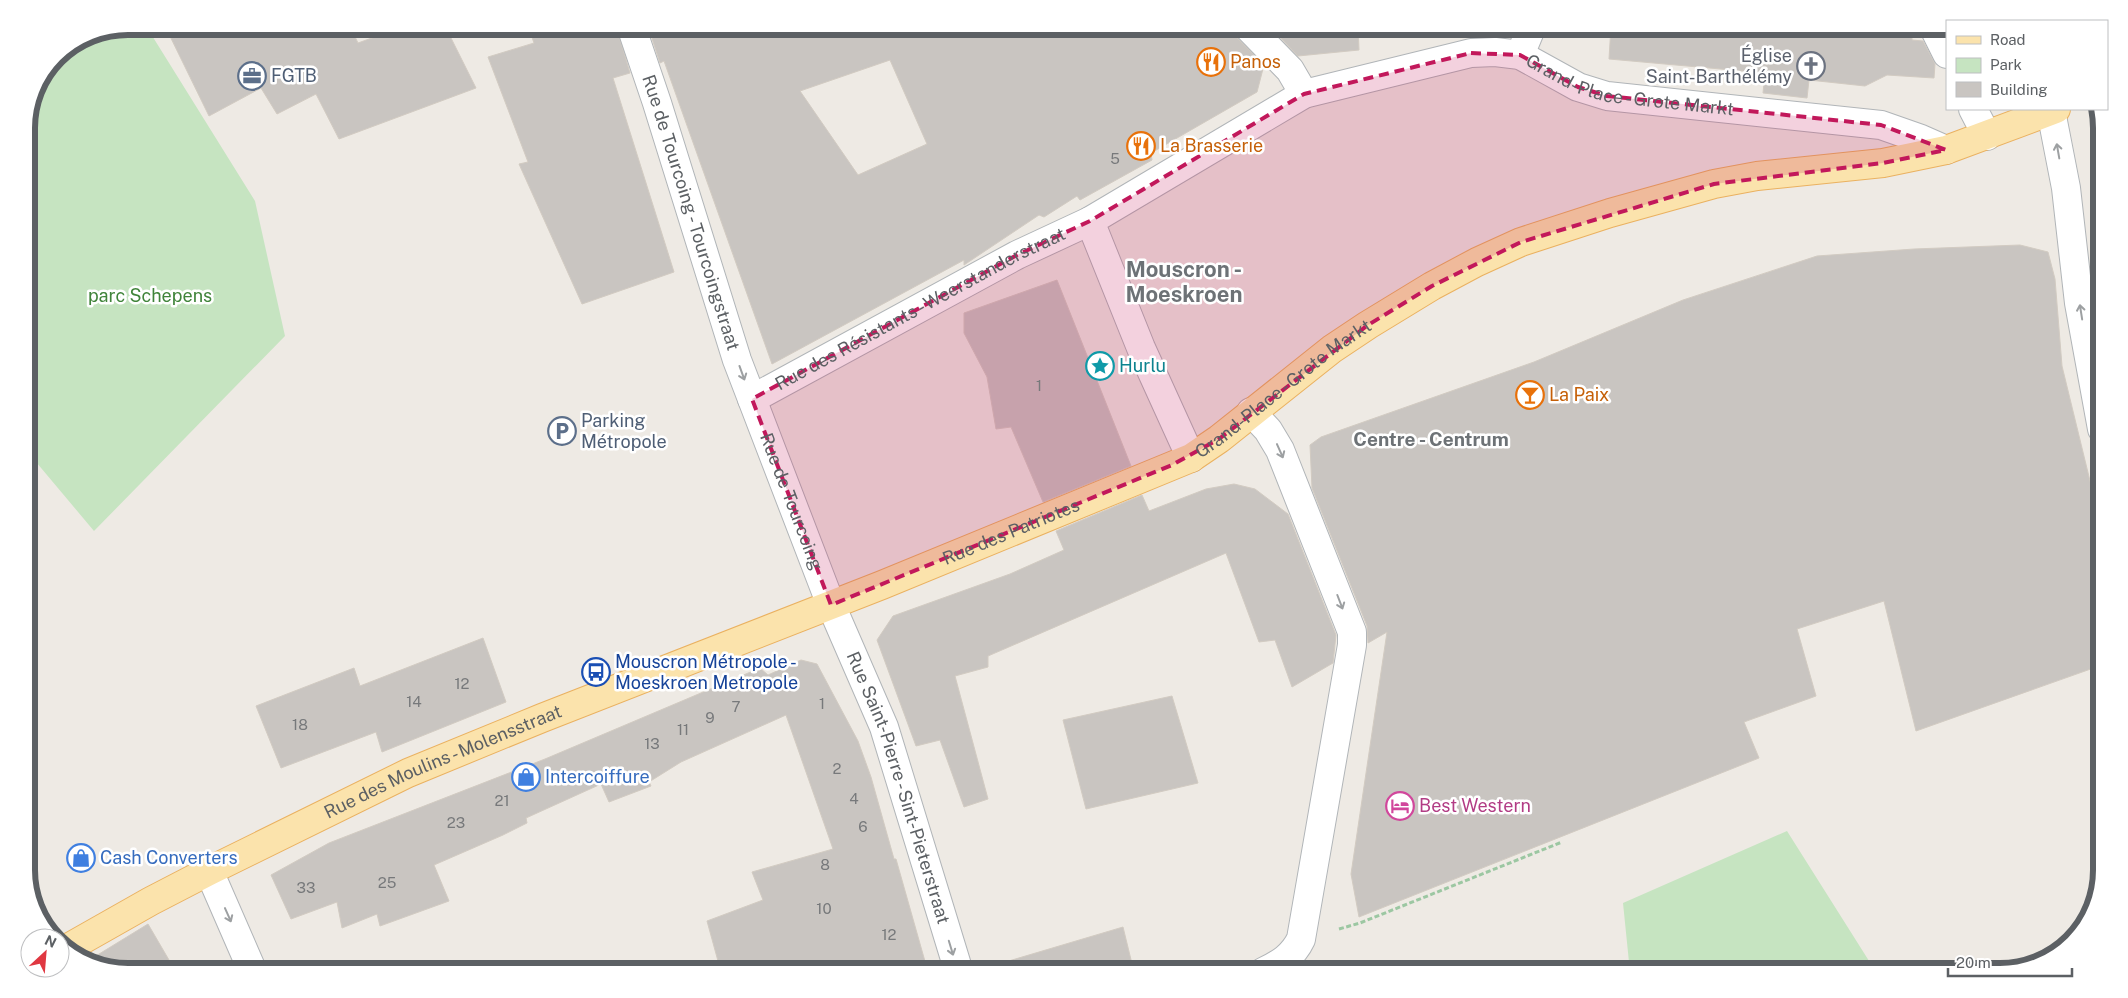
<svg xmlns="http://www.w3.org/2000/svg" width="2128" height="998" font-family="'Public Sans',sans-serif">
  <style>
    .green { fill: #c6e4c1 }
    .building { fill: #c9c5c1; stroke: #d2cbc2; fill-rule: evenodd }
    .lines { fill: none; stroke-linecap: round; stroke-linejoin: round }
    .minor-casing { stroke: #b1b5b8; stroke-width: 30 }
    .major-casing { stroke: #eab160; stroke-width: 30 }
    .path { stroke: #9cc7a2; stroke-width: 3; stroke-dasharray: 5 2.5; stroke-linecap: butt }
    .minor { stroke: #fff; stroke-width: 28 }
    .major { stroke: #fbe3ac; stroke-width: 28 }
    .oneway { stroke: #9da0a2 }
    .marked { fill: #c2185b; fill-opacity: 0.2; stroke: #c2185b; stroke-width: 4; stroke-dasharray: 10 6; stroke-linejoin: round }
    .labels { text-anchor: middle; stroke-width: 5; stroke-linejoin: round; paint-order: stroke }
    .number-label { font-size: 15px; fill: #77797b }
    .worship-label { font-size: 18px; fill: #5b616d; stroke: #fff; text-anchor: end }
    .food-label { font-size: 18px; fill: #c56008; stroke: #fff; text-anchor: start }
    .service-label { font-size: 18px; fill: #4e5e75; stroke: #fff; text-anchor: start }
    .street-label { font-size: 18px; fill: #5c6064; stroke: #fff }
    .park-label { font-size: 18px; fill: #40843a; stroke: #fff }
    .culture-label { font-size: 18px; fill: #0d838f; stroke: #fff; text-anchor: start }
    .transit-label { font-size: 18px; fill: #164399; stroke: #fff; text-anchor: start }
    .shop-label { font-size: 18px; fill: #366cbe; stroke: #fff; text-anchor: start }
    .hotel-label { font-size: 18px; fill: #b23c85; stroke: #fff; text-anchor: start }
    .neighbourhood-label { font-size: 19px; font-weight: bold; fill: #6d7276; stroke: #fff }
    .district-label { font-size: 22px; font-weight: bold; fill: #6d7276; stroke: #fff }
    .rim { fill: none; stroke: #5c6064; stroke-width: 6 }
  </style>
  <rect width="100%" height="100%" fill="#eeeae4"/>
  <!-- green -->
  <path class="green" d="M128,26H146L255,201L285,336L94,531L31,456L26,459V121L34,89L56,56L89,34Z
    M1787,831L1876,972H1630L1623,903Z"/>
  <!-- building -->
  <path class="building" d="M165,26H350L358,43L405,26H445L476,88L339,139L316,94L277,114L261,88L209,116Z
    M528,26H616L630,73L613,78L674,272L582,304L519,164L528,162L488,57L534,43Z
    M648,26H1232L1236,37L1264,65L1257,92L1151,153L1152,160L1080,200L1077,196L1044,217L1039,215L964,265V260L772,364L664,61L660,63ZM890,60L927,144L858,175L800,91Z
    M1269,26H1358L1359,50L1298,56Z
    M1611,26H1912V40L1923,41L1935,64L1934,78L1887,75L1865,86L1809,80L1807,98L1763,93L1765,73L1609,59Z
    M2020,245L2048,252L2055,279L2062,366L2102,530V665L1916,731L1884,601L1797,629L1816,696L1744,722L1759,758L1359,917L1351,874L1387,632L1368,643L1367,626L1312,488L1310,445L1321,437L1534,362L1683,300L1817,256L1914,249Z
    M1057,280L1131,466L1043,502L1011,427L996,429L987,377L964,333V313Z
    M1234,484L1255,489L1288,514L1336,635L1333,663L1292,687L1275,640L1259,642L1226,553L988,656V667L955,676L988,799L964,807L940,740L916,746L877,640L893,616L1010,574L1064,550L1056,531L1142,495L1149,511L1206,489Z
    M483,638L506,702L382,752L376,732L281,768L256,706L354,668L360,686Z
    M801,660L817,664L858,741L871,777L894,859H896L928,972H721L707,921L763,900L752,872L833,849L786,715L681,762L649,782L651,786L609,802L601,784L526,818L527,823L503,835L434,865L449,901L380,926L377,914L342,928L337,902L291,919L271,875L329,843L545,759L760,668L768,675Z
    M1172,696L1198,783L1086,809L1063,720Z
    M148,924L176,972H128L86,962Z
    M1123,927L1134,972H1003L1002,963Z"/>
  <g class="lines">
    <defs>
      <g id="minor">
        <path id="s1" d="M631,26L657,103L737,360L831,605L884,727L959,972"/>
        <path d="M1247,26L1290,70L1304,94"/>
        <path d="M1933,26L1947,54"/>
        <path d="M1520,55L1532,26"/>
        <path d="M1973,109L1987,136"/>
        <path d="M2051,111L2066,188L2079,303L2102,429"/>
        <path id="s2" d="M752,399L1017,255L1090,221"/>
        <path d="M1251,412L1268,430L1280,450L1352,632V645L1301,939C1293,956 1280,964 1263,972"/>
        <path id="s3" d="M1191,458L1141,348L1090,221L1304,94L1471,53L1495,52L1520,55L1578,87L1607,96L1881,125L1921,139L1946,150"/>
        <path d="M209,871L253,972"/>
      </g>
      <g id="major">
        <path id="s4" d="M68,948L151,901L209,871L408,773L542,718L882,585L1191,458L1219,439L1332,349L1368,325L1432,286L1477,262L1521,242L1610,213L1714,184L1757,176L1883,163L1946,150L2056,109"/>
      </g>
    </defs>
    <!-- minor casing -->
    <use href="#minor" class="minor-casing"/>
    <!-- major casing -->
    <use href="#major" class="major-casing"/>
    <!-- path -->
    <path class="path" d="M1339,929L1360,923L1562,842"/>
    <!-- minor -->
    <use href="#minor" class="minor"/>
    <!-- major -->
    <use href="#major" class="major"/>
  </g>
  <!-- one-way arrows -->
  <defs><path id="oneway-shaft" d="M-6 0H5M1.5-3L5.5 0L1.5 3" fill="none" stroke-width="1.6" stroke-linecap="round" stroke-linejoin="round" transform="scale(1.25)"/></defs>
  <g class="oneway">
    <use href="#oneway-shaft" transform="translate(2058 151) rotate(-100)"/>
    <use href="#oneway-shaft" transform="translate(2081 312) rotate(-99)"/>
    <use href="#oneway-shaft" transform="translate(742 373) rotate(70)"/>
    <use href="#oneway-shaft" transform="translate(1280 451) rotate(66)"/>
    <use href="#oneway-shaft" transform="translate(1340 602) rotate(69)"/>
    <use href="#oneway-shaft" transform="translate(228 915) rotate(66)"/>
    <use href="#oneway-shaft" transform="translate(951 948) rotate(73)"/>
  </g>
  <!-- marked area -->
  <path class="marked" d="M1471,53L1520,55L1578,87L1607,96L1881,125L1946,150L1883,163L1714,184L1521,242L1432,286L1368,325L1219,439L1172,465L831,605L752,399L1017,255L1090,221L1304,94Z"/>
  <!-- icons -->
  <defs>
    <symbol id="restaurant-ring" viewBox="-11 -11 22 22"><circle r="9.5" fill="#fff" stroke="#e8710a" stroke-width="1.5"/><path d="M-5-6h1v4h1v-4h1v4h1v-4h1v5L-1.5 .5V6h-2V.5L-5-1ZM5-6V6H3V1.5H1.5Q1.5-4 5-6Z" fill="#e8710a"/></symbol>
    <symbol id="church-ring" viewBox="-11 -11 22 22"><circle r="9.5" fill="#fff" stroke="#6b7280" stroke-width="1.5"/><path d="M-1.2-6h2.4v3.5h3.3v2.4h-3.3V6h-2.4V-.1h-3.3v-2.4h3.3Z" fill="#6b7280"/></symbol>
    <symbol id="office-ring" viewBox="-11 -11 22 22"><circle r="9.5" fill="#fff" stroke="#5c6f8a" stroke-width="1.5"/><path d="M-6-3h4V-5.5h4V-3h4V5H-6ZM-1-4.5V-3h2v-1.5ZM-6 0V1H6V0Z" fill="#5c6f8a"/></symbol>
    <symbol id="sight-ring" viewBox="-11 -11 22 22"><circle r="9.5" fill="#fff" stroke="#0f9aa8" stroke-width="1.5"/><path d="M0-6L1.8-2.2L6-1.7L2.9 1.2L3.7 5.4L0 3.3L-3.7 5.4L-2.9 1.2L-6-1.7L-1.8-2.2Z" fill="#0f9aa8"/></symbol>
    <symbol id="bar-ring" viewBox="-11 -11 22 22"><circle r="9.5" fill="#fff" stroke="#e8710a" stroke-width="1.5"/><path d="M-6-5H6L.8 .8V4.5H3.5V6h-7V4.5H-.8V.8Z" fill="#e8710a"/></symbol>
    <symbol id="parking-ring" viewBox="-11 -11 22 22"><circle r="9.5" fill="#fff" stroke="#5c6f8a" stroke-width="1.5"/><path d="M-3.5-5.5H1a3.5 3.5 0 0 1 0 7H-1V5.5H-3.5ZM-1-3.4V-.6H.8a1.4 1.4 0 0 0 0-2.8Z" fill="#5c6f8a"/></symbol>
    <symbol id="bus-ring" viewBox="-11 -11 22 22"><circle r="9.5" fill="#fff" stroke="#1a4fb4" stroke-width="1.5"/><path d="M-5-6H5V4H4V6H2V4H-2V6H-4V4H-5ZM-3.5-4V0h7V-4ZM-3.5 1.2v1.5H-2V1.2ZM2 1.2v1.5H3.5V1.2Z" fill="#1a4fb4"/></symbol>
    <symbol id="shop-ring" viewBox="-11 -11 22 22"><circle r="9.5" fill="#fff" stroke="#3f7fe0" stroke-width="1.5"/><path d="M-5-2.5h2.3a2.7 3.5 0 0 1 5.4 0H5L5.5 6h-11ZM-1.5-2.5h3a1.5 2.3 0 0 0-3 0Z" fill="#3f7fe0"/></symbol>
    <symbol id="hotel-ring" viewBox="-11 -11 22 22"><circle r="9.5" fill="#fff" stroke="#d1479c" stroke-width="1.5"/><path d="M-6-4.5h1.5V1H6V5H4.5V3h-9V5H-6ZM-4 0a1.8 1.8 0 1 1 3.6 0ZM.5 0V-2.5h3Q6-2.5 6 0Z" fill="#d1479c"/></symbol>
  </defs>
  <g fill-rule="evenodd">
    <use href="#restaurant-ring" x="1195" y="46" width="32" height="32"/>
    <use href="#church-ring" x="1795" y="50" width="32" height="32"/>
    <use href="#office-ring" x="236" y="60" width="32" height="32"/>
    <use href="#restaurant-ring" x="1125" y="130" width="32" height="32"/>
    <use href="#sight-ring" x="1084" y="350" width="32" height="32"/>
    <use href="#bar-ring" x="1514" y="379" width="32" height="32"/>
    <use href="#parking-ring" x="546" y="415" width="32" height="32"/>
    <use href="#bus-ring" x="580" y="656" width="32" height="32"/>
    <use href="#shop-ring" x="510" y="761" width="32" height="32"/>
    <use href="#hotel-ring" x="1384" y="790" width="32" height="32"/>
    <use href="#shop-ring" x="65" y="842" width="32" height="32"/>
  </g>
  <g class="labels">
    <!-- number labels -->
    <g class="number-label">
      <text x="1115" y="164">5</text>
      <text x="1039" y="391">1</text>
      <text x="462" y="689">12</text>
      <text x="414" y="707">14</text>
      <text x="822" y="709">1</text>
      <text x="736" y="712">7</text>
      <text x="710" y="723">9</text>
      <text x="300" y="730">18</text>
      <text x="683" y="735">11</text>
      <text x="652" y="749">13</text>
      <text x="837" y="774">2</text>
      <text x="854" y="804">4</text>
      <text x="502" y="806">21</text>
      <text x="456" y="828">23</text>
      <text x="863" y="832">6</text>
      <text x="825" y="870">8</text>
      <text x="387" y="888">25</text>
      <text x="306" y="893">33</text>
      <text x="824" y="914">10</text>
      <text x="889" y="940">12</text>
    </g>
    <!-- worship labels -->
    <g class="worship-label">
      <text x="1792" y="62">Église<tspan x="1792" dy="21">Saint-Barthélémy</tspan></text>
    </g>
    <!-- food labels -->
    <g class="food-label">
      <text x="1230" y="68">Panos</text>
      <text x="1160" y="152">La Brasserie</text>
      <text x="1549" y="401">La Paix</text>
    </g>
    <!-- service labels -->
    <g class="service-label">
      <text x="271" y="82">FGTB</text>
      <text x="581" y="427">Parking<tspan x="581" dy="21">Métropole</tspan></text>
    </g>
    <!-- street labels -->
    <g class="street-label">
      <text dy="6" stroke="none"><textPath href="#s3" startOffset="844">Grand-Place - Grote Markt</textPath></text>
      <text dy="6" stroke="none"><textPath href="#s1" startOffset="196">Rue de Tourcoing - Tourcoingstraat</textPath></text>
      <text dy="6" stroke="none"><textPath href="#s2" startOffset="191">Rue des Résistants - Weerstanderstraat</textPath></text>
      <text dy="6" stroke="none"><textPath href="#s4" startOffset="1342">Grand-Place - Grote Markt</textPath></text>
      <text dy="6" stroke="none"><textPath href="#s1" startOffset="502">Rue de Tourcoing</textPath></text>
      <text dy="6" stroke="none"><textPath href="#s4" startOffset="1032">Rue des Patriotes</textPath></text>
      <text dy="6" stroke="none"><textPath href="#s4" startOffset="419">Rue des Moulins - Molensstraat</textPath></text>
      <text dy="6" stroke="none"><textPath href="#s1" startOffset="808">Rue Saint-Pierre - Sint-Pieterstraat</textPath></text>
    </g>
    <!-- park labels -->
    <g class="park-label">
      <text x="150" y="302">parc Schepens</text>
    </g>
    <!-- culture labels -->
    <g class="culture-label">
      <text x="1119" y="372">Hurlu</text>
    </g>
    <!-- transit labels -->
    <g class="transit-label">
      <text x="615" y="668">Mouscron Métropole -<tspan x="615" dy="21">Moeskroen Metropole</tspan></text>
    </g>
    <!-- shop labels -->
    <g class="shop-label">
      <text x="545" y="783">Intercoiffure</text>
      <text x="100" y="864">Cash Converters</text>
    </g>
    <!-- hotel labels -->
    <g class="hotel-label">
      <text x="1419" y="812">Best Western</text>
    </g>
    <!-- neighbourhood labels -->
    <g class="neighbourhood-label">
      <text x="1431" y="446">Centre - Centrum</text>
    </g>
    <!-- district labels -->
    <g class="district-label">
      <text x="1184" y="277">Mouscron -<tspan x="1184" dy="25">Moeskroen</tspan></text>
    </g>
  </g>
  <!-- crop -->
  <path d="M0 0H2128V998H0ZM128 35H2000A93 93 0 0 1 2093 128V870A93 93 0 0 1 2000 963H128A93 93 0 0 1 35 870V128A93 93 0 0 1 128 35Z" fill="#fff" fill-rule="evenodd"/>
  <path class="rim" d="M128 35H2000A93 93 0 0 1 2093 128V870A93 93 0 0 1 2000 963H128A93 93 0 0 1 35 870V128A93 93 0 0 1 128 35Z"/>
  <!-- legend -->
  <rect x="1946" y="20" width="162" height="90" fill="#ffffff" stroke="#bebfc1"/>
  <rect x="1956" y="36" width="25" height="8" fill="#fbe3ac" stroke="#bebfc1"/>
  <text x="1990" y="45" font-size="15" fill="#5c6064">Road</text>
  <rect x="1956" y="58" width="25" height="15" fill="#c6e4c1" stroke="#bebfc1"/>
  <text x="1990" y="70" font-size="15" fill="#5c6064">Park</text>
  <rect x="1956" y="82" width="25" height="15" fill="#c9c5c1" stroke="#bebfc1"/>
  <text x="1990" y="95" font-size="15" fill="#5c6064">Building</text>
  <!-- north arrow -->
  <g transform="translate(45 953) rotate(26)"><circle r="24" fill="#ffffff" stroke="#bebfc1"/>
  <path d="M0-4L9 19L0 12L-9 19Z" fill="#e03741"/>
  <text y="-8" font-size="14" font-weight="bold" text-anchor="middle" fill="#5c6064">N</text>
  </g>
  <!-- scale -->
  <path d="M1948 968v8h124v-8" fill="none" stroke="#5c6064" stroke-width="2.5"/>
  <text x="1956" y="968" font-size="15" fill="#5c6064" stroke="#ffffff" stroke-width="4" paint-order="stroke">20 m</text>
</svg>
